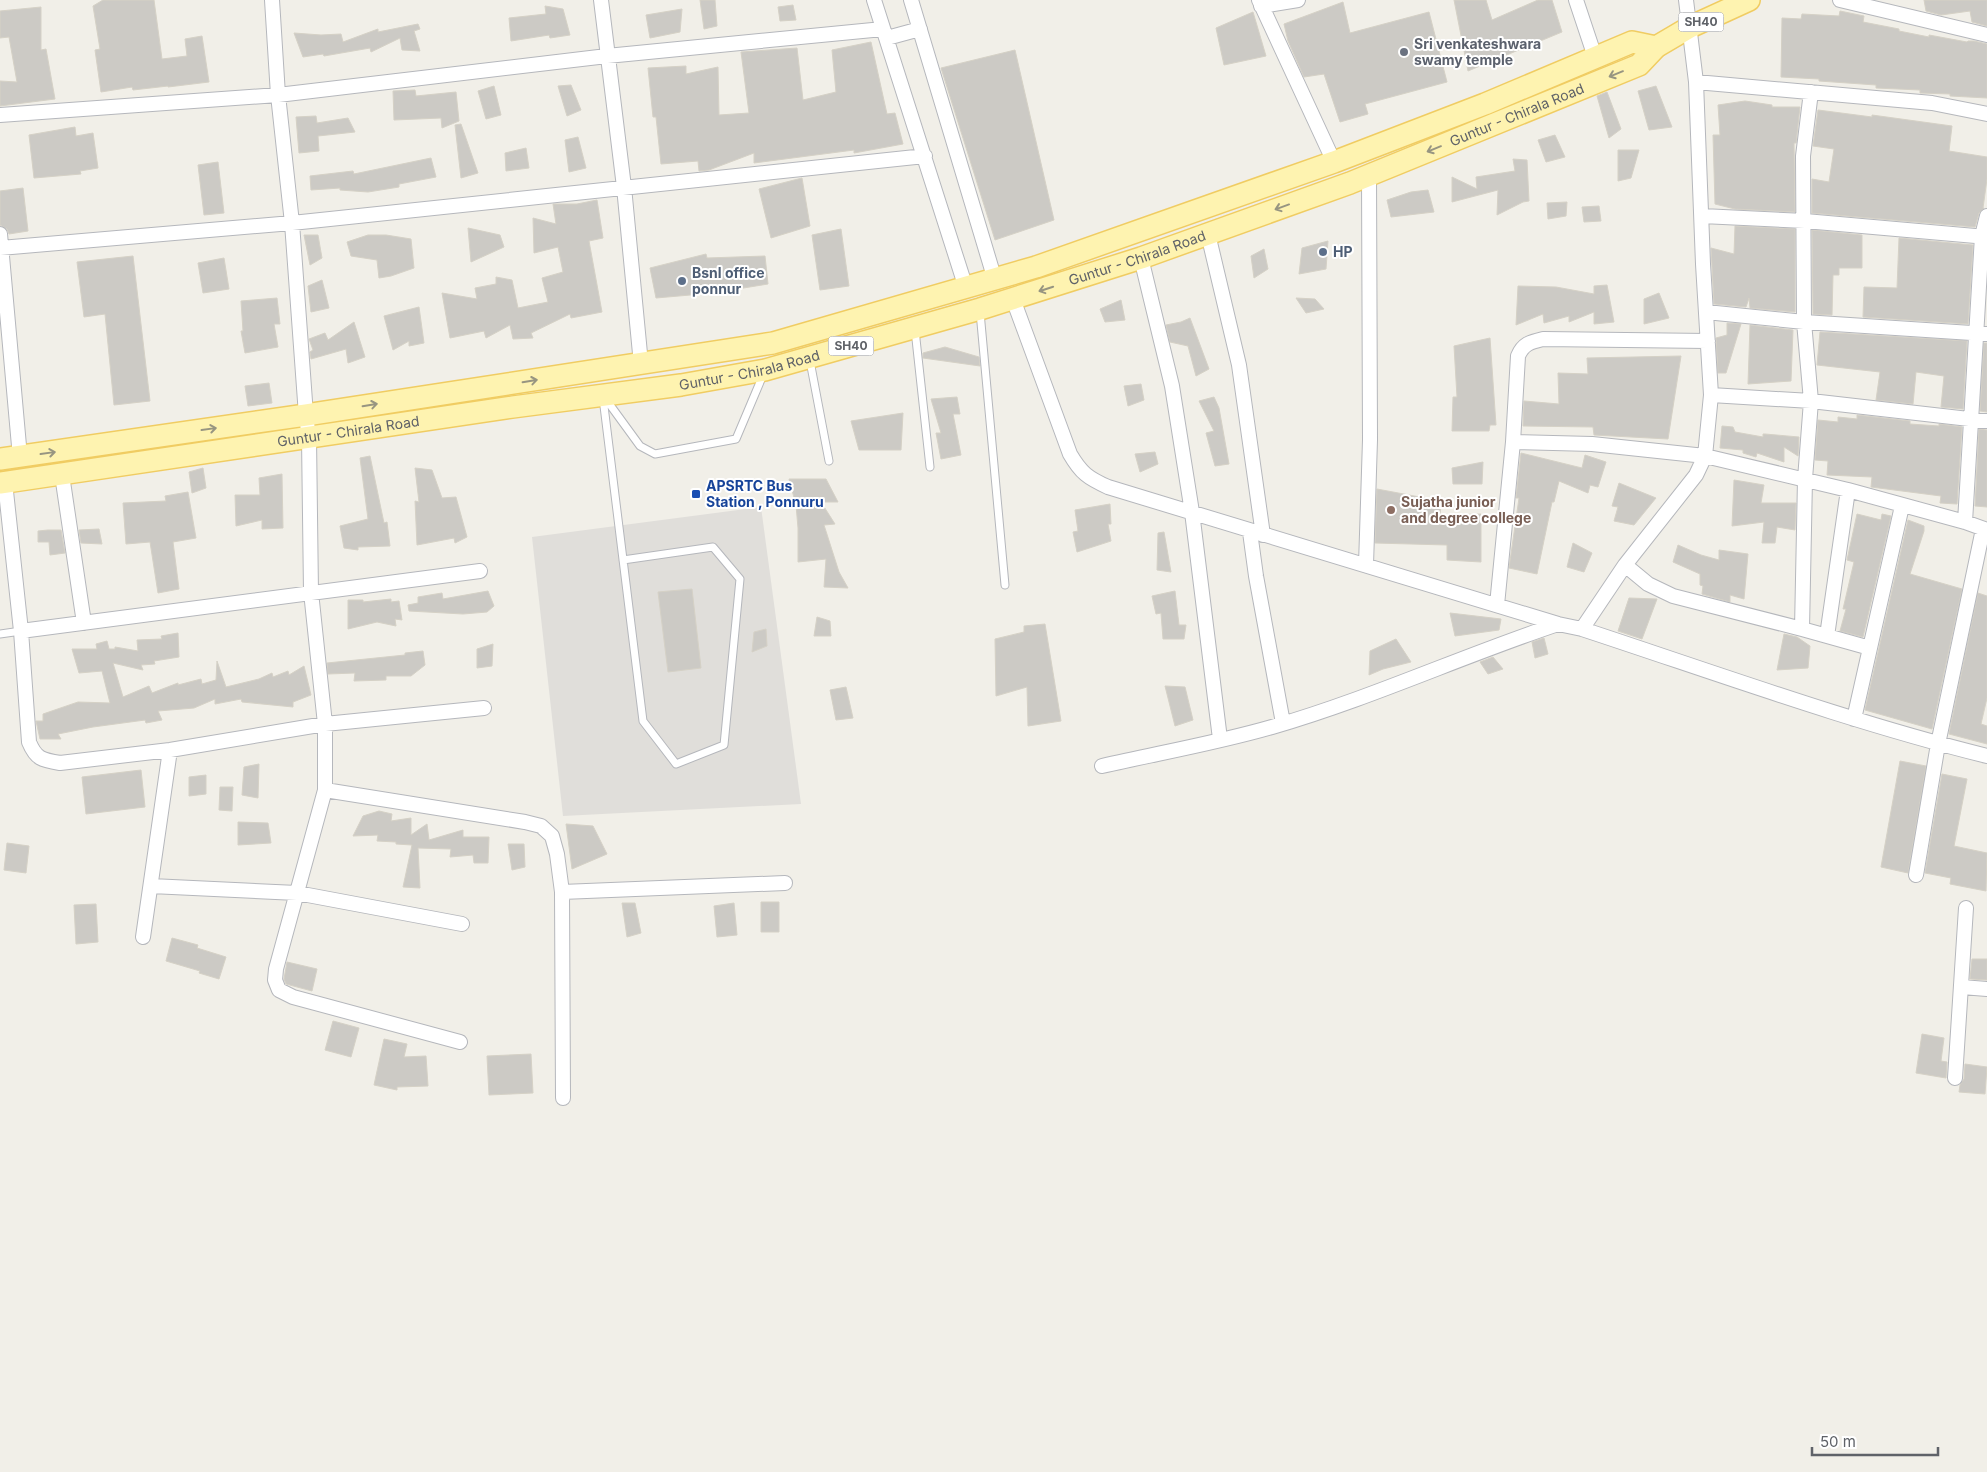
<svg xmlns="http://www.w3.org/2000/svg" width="1987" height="1472" font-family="Inter,sans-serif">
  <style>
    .industrial { fill: #e0deda }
    .building { fill: #cccac5; stroke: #d5d1c6 }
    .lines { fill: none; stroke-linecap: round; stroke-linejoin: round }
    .lane-casing { stroke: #b5b7bc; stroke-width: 9 }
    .street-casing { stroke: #b5b7bc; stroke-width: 16 }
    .primary-casing { stroke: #f0cc62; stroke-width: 24 }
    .lane { stroke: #fff; stroke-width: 7 }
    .street { stroke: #fff; stroke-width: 14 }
    .primary { stroke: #fef3b0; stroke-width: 21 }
    .oneway { stroke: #979581 }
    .worship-dot { fill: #6b7280; stroke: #fff; stroke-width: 2 }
    .service-dot { fill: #5c6f8a; stroke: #fff; stroke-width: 2 }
    .transit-dot { fill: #1a4fb4; stroke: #fff; stroke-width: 2 }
    .education-dot { fill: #8d6e63; stroke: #fff; stroke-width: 2 }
    .labels { text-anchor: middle; stroke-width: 4; stroke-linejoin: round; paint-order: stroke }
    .shield { fill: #fff; stroke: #8f9195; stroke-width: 1 }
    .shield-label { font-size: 12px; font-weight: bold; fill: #5f6268 }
    .worship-label { font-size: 14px; font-weight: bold; fill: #5b616d; stroke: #fff; text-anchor: start }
    .street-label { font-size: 14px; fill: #5f6268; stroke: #fff }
    .service-label { font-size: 14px; font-weight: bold; fill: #4e5e75; stroke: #fff; text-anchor: start }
    .transit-label { font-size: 14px; font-weight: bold; fill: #164399; stroke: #fff; text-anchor: start }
    .education-label { font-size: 14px; font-weight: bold; fill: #785e54; stroke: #fff; text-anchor: start }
  </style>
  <rect width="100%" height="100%" fill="#f1efe8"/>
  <!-- industrial -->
  <path class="industrial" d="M761,507L801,804L563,816L532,537Z"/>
  <!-- building -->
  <path class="building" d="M103,0H154L162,59L187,56L185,39L202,36L209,82L168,87V86L133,90L132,87L101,92L95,50L100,49L93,6Z
    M700,0H715L717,26L704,29Z
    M1454,0H1486L1492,20L1538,0H1552L1562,32L1468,71Z
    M1924,0H1987V26L1972,22L1970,11L1941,15L1926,11Z
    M1343,2L1350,33L1429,12L1447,82L1365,104L1368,114L1340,122L1324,74L1304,77L1288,41L1284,24Z
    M793,5L796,20L780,21L778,7Z
    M545,6L563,9L570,35L550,38L549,35L511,41L509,18L546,14Z
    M41,7V50L46,49L55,99L0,106V81L17,82L9,37L0,38V11Z
    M682,9L680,32L650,38L646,15Z
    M1840,11L1864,16L1863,22L1899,29V31L1929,37V35L1967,42L1968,41H1974L1987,44V98L1950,96V94L1920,93V90L1876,88V85L1819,81V79L1781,77L1782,18L1801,19L1802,14L1839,16Z
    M1253,12L1266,56L1224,65L1216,28Z
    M418,24L420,29L414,31L420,51L402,50L400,38L371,52L370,48L324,56L323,54L303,57L294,33L321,35L341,34L343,42L378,29V32Z
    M871,42L887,114L895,113L903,144L854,153V150L754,163V153L709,170L699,171L698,161L661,164L656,117H653L648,68L686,66V74L718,67L719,115L749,113L741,52L797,48L803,100L836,92L832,50Z
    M1015,50L1054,220L995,240L941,68Z
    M571,85L581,110L567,116L558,86Z
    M494,86L501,115L486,119L478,91Z
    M1656,86L1672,127L1649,130L1638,91Z
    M415,90L416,96L456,92L459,121L442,128L441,118L394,120L393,91Z
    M1607,92L1621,129L1609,138L1597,96Z
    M1745,101L1772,105V107H1800L1796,143H1794L1795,212L1735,209L1715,204L1713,135H1720L1718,105Z
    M1818,110L1872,117V115L1952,126L1949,151L1987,157V179L1983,208H1984L1979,213L1975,227L1812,213V179L1829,182L1834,149L1813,146Z
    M316,116L317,123L348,118L355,132L318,136L319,151L299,153L296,117Z
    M461,124L478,173L461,178L455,125Z
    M75,127L76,136L93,133L98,168L80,171L81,174L34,178L29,135Z
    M1555,135L1565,157L1546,162L1538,140Z
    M578,137L586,168L569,172L565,140Z
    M526,148L529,168L506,171L505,153Z
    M1618,150H1639L1631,178L1618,181Z
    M431,158L436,177L399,184V187L368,192L340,190V188L311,190L310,176L353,171L354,174Z
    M1513,159L1527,160L1529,201L1523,202L1497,215L1498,190L1452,202V177L1477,189L1476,177L1515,171Z
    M218,162L224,213L204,215L198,165Z
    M802,178L810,226L771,238L759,189Z
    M23,188L28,231L9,234L7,229L0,225V191Z
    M1428,190L1434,212L1391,217L1387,200L1411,192Z
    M597,200L603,238L589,241L602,312L571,318L570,314L531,333L533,338L513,339L510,325L486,338L484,331L450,338L442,293L477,299L475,288L496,284V277L512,280L518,308L548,302L542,278L563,272L558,247L534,253L533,218L556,224L553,204H577Z
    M1567,202L1566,216L1548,219L1547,203Z
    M1599,206L1601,221L1584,222L1582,207Z
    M1735,226L1795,229V312L1750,308L1749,298L1746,307L1714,304L1711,248L1734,254Z
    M468,228L500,235L504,247L471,262Z
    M841,229L849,286L820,290L812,235Z
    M1812,230L1862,235V268H1839V275H1833L1832,315L1813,314Z
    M304,235H318L322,258L310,265Z
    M368,235H386L411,239L414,268L391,276L379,278L377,260L351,256L347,242Z
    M1899,238L1973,245L1968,324L1863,317L1864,287L1897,288Z
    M1328,241L1326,269L1299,274L1302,248Z
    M1264,249L1268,269L1254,278L1251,256Z
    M706,254L707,258L765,256L768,284L713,293L656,298L650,268Z
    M133,256L150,401L114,405L105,314L84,317L77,262Z
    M224,258L229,289L203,293L198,263Z
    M322,280L329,308L311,312L308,286Z
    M1607,285L1614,322L1594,324V312L1569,322V316L1544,323L1543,314L1516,325L1518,286L1556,287L1594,294V286Z
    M1659,293L1669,318L1644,324V299Z
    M277,298L280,324H274L278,347L245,353L241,331H243L241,301Z
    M1296,298L1315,299L1324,309L1306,313Z
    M1121,300L1125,320L1105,322L1100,309Z
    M419,307L424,343L409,346V341L393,350L384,316Z
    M1190,318L1209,369L1196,376L1188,346L1170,342L1166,325L1181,322Z
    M354,322L365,357L348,363L346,349L311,359L310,352L313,350L309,339L325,333L328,340Z
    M1727,323L1741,324L1726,373H1718L1716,338L1727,335Z
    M1750,325L1793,330L1791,381L1748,384Z
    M1820,332L1967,341L1963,409L1941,407L1944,376L1916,372L1913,404L1876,400L1880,372L1817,365Z
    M1490,338L1496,425H1490L1489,431H1452L1453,397H1457L1454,346Z
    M1984,343H1987V412L1980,411Z
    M945,347L979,357L980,366L923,358V353Z
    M1681,356L1668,439L1594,435L1593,427L1523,426L1524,401L1559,404L1558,373L1588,374L1587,358Z
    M269,383L272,403L248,406L245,386Z
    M1141,384L1144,400L1128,406L1124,386Z
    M957,397L960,414H953L961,455L941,459L936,433H941L931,399Z
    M1214,397L1219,408L1229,464L1215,466L1206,433L1214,431L1199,401Z
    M903,413L901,450H859L851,421Z
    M1857,415L1910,421V424L1939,426V424L1962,427L1957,504L1940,503L1941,496L1871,487L1872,477L1827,475L1828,461L1815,460L1818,420L1838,422V417L1857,419Z
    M1722,426L1733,427L1735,432L1763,437V434H1765L1799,437L1798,456L1784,447V462L1757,453L1756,457L1743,453V450L1720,448Z
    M1979,429L1987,430V507L1975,506Z
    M1155,452L1158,464L1140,472L1135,454Z
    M1521,453L1582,468L1585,455L1606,462L1598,487L1590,485L1588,493L1559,481L1554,502H1552L1537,574L1509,568L1519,498H1516Z
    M370,456L384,523L387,522L390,546L358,547V550L344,548L340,526L368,519L360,458Z
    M1483,462L1482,484H1453L1452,468Z
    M203,468L206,488L192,493L189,472Z
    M415,468L432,470L442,498L456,497L467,537L455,543L454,538L417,545L415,501L419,502Z
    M282,474L283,528L262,529V520L236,526L235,495H260L259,478Z
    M789,479H826L838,502H821L835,524L824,525L839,572L848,588L824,587L826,559L798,562V528L796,505Z
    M1734,480L1764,485L1761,503H1796L1795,530L1777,527L1775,543H1762L1764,522L1732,526Z
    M1619,483L1656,498L1634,525L1614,521L1618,507L1612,506Z
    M1377,489L1441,501L1440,515L1481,514V562L1447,560V545L1375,543Z
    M188,492L196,538L173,542L179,589L158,593L150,542L126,544L123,503L166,501L165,496Z
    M1110,504L1111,524H1108L1111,541L1077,552L1073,532L1078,531L1075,510Z
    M1857,514L1881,520L1882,514L1891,516L1863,637L1840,631L1846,609H1843L1854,562L1847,560Z
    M1908,520L1924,526V531L1910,574L1962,589L1932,729L1865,710Z
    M99,529L102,544L81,543L79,530Z
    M48,530H61L65,553L50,555L49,542H38V531Z
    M1164,532L1171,572L1157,570L1158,533Z
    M1573,543L1592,553L1584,572L1567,567Z
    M1678,545L1701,555L1719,560V550L1748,554L1744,599L1730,595V602L1702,594L1703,586L1700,585V574L1673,562Z
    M692,589L701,668L668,672L658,592Z
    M488,591L494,606L487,612L463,614L409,611L408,605L418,603V597L442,593L443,599Z
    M1175,591L1179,625H1186L1184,639H1163L1161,613L1156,614L1152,596Z
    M1978,593L1987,596V698L1981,724L1987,726V744L1949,734Z
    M1629,598L1657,599L1642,639L1618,631Z
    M391,599V602L399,601L402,620L395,619L396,626L377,622L348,629V600H363V602Z
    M1450,613L1501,619L1499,630L1455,636Z
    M817,617L830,621L831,636H814Z
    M1045,624L1061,721L1028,726L1027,687L996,696L995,639L1024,632V626Z
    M766,629L767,646L752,652L754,632Z
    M178,633L179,657L154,661L155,664L141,665L143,670L113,663L123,697L149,686L152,693L178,683V685L201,679L202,684L216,680L217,661L226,687L259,679L272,673L273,677L288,671L289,675L304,666L311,695L293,702V707L242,702L241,699L215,704V699L194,708L158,711L162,720L146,723L145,720L93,727L58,734L61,739H40L36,721H43V714L78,702L110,703L102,671L79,673L72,649H97L96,644L107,641L109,649H115V647L138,651L137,640L162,639L161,636Z
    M1784,634L1797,637L1810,646L1808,668L1777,670Z
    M1544,638L1548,654L1535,658L1532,642Z
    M1396,639L1411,662L1383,669L1369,675L1370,651Z
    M493,644L492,666L477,668V649Z
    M423,651L425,665L411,676H386V680L354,681L355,673L328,674L327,663L405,655V653Z
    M1493,657L1503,669L1488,674L1480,662Z
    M1165,686L1185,687L1193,720L1175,726Z
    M846,687L853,718L836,720L830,690Z
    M1900,761L1926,766L1908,873L1881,867Z
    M259,764L258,798L242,795L244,767Z
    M141,770L145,807L86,814L82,777Z
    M1942,774L1967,779L1954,846L1987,853L1986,891L1950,884L1951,878L1925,873Z
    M206,775V794L189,796V777Z
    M220,787H233L232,811L219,810Z
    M379,811L392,814L391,821L411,818V835L427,824L429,840L463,830V837H489L488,863H474L473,855L450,857L451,849L418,848L420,888L403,887L412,845L396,844V842L377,841L378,835L353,836L363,816Z
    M238,822L268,823L271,843L238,845Z
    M566,824L593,826L607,854L572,869Z
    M7,843L29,846L26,873L4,870Z
    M508,844H524L525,867L512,870Z
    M761,902H779V932H761Z
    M622,903H635L641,933L627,937Z
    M734,903L737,935L717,937L714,906Z
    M96,904L98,942L76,944L74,905Z
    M172,938L198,945L197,948L226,957L219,979L199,973L200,971L166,961Z
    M1972,959H1987V980L1970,979Z
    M287,962L317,969L312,991L286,984L284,979Z
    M333,1021L359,1028L351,1057L325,1050Z
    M1922,1034L1944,1038L1941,1061L1947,1062L1946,1078L1916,1073Z
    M384,1039L407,1044L404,1057L426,1056L428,1086L397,1087V1090L374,1085Z
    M531,1054L533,1093L489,1095L487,1056Z
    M1965,1064L1987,1067L1985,1094L1959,1092L1960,1085L1964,1079Z"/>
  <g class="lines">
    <defs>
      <path id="lane" d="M980,312L1005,585
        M915,330L930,467
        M810,361L829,461
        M603,398L643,721L676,764L724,745L740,579L713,547L623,560
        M605,398L640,446L655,454L736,439L763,375
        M0,634L21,631"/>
      <path id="street" d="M272,0L278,95L292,223L306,415L309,438L311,592L325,724V790L276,969L275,980L279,990L293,997L460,1042
        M601,0L624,187L641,364
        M874,0L966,288
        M911,0L995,280
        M1259,0L1334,162
        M1576,0L1595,57
        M1840,0L1987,35
        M1261,6L1298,0
        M887,38L920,29
        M1696,82L1932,103L1987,114
        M0,115L278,95L607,56L883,29
        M1702,216L1805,221L1987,237
        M0,234L20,457
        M1208,234L1239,365L1263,535
        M0,248L292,223L925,156
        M1141,258L1172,386L1192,512L1220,739
        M1013,299L1070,454C1081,473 1088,478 1108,487L1558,624L1582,629C1716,673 1850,722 1987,756
        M1706,312L1804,322L1987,334
        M1711,395L1811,401L1987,421
        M1513,442L1592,444L1705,456L1848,490L1965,522L1987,530
        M62,475L84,623
        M5,482L21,631L29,742C36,759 42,760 60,763L170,750L325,724L484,708
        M1965,522L1982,236L1987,216
        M1250,532L1256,576L1283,723
        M1366,565L1370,440L1369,175
        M1625,565L1648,584L1673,596L1802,629L1870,648
        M1497,605L1513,442L1518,356C1523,344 1530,342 1543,339L1708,341
        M1582,629L1625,565L1696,475L1705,456L1711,395L1703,264L1696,82L1686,0
        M1802,629L1805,479L1811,401L1804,322L1803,156L1811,92
        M21,631L480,571
        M1827,636L1848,490
        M1854,719L1902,506
        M1102,766C1159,753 1217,743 1272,727C1369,699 1462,656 1558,624
        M325,790L525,822L541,826L552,836L557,854L562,892L563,1098
        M1916,875L1938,744L1983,529
        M151,886L297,893L462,924
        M562,892L785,883
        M143,937L170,750
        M1962,987L1987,989
        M1955,1078L1966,908"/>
      <g id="primary">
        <path d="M0,459L306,415L773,343L1036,267L1334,162L1485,104L1632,42L1656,47"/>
        <path id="s1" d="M0,483L513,407L681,385L765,370L980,309L1141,258L1350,183L1639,65L1656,47L1690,27L1749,0"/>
      </g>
    </defs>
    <!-- lane casing -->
    <use href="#lane" class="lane-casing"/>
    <!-- street casing -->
    <use href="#street" class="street-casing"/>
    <!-- primary casing -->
    <use href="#primary" class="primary-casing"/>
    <!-- lane -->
    <use href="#lane" class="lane"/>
    <!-- street -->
    <use href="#street" class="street"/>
    <!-- primary -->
    <use href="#primary" class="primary"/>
  </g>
  <!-- one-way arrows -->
  <defs><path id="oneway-shaft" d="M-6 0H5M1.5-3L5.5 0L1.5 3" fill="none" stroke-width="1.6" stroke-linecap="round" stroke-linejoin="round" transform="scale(1.25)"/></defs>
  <g class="oneway">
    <use href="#oneway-shaft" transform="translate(1616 74) rotate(158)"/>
    <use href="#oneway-shaft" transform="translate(1434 149) rotate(158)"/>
    <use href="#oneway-shaft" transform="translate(1282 207) rotate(160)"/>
    <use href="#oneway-shaft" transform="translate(1046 289) rotate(162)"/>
    <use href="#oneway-shaft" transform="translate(530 381) rotate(-9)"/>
    <use href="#oneway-shaft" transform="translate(370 405) rotate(-9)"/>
    <use href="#oneway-shaft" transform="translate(209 429) rotate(-8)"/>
    <use href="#oneway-shaft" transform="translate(48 453) rotate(-8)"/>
  </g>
  <!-- markers -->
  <circle class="worship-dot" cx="1404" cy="52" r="5"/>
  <g class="service-dot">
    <circle cx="1323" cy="252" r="5"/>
    <circle cx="682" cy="281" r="5"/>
  </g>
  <rect class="transit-dot" x="691" y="489" width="10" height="10" rx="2.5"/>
  <circle class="education-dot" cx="1391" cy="510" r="5"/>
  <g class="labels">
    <!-- shield labels -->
    <g class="shield">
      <rect x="1678.5" y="12.5" width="45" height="19" rx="4"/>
      <rect x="828.5" y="336.5" width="45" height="19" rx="4"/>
    </g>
    <g class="shield-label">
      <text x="1701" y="26">SH40</text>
      <text x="851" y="350">SH40</text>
    </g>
    <!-- worship labels -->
    <g class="worship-label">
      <text x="1414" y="49">Sri venkateshwara<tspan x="1414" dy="16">swamy temple</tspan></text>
    </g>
    <!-- street labels -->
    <g class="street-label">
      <text dy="5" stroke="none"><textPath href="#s1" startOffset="1568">Guntur - Chirala Road</textPath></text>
      <text dy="5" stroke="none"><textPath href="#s1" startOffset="1162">Guntur - Chirala Road</textPath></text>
      <text dy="5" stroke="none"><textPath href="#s1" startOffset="758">Guntur - Chirala Road</textPath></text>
      <text dy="5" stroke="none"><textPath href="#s1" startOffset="352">Guntur - Chirala Road</textPath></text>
    </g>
    <!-- service labels -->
    <g class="service-label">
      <text x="1333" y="257">HP</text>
      <text x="692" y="278">Bsnl office<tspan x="692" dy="16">ponnur</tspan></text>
    </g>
    <!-- transit labels -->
    <g class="transit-label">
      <text x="706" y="491">APSRTC Bus<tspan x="706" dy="16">Station , Ponnuru</tspan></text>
    </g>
    <!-- education labels -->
    <g class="education-label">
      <text x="1401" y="507">Sujatha junior<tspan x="1401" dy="16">and degree college</tspan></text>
    </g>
  </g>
  <!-- scale -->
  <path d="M1812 1447v8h126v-8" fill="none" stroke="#5f6268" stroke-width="2.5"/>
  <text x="1820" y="1447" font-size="15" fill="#5f6268" stroke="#ffffff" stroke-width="4" paint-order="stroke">50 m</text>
</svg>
